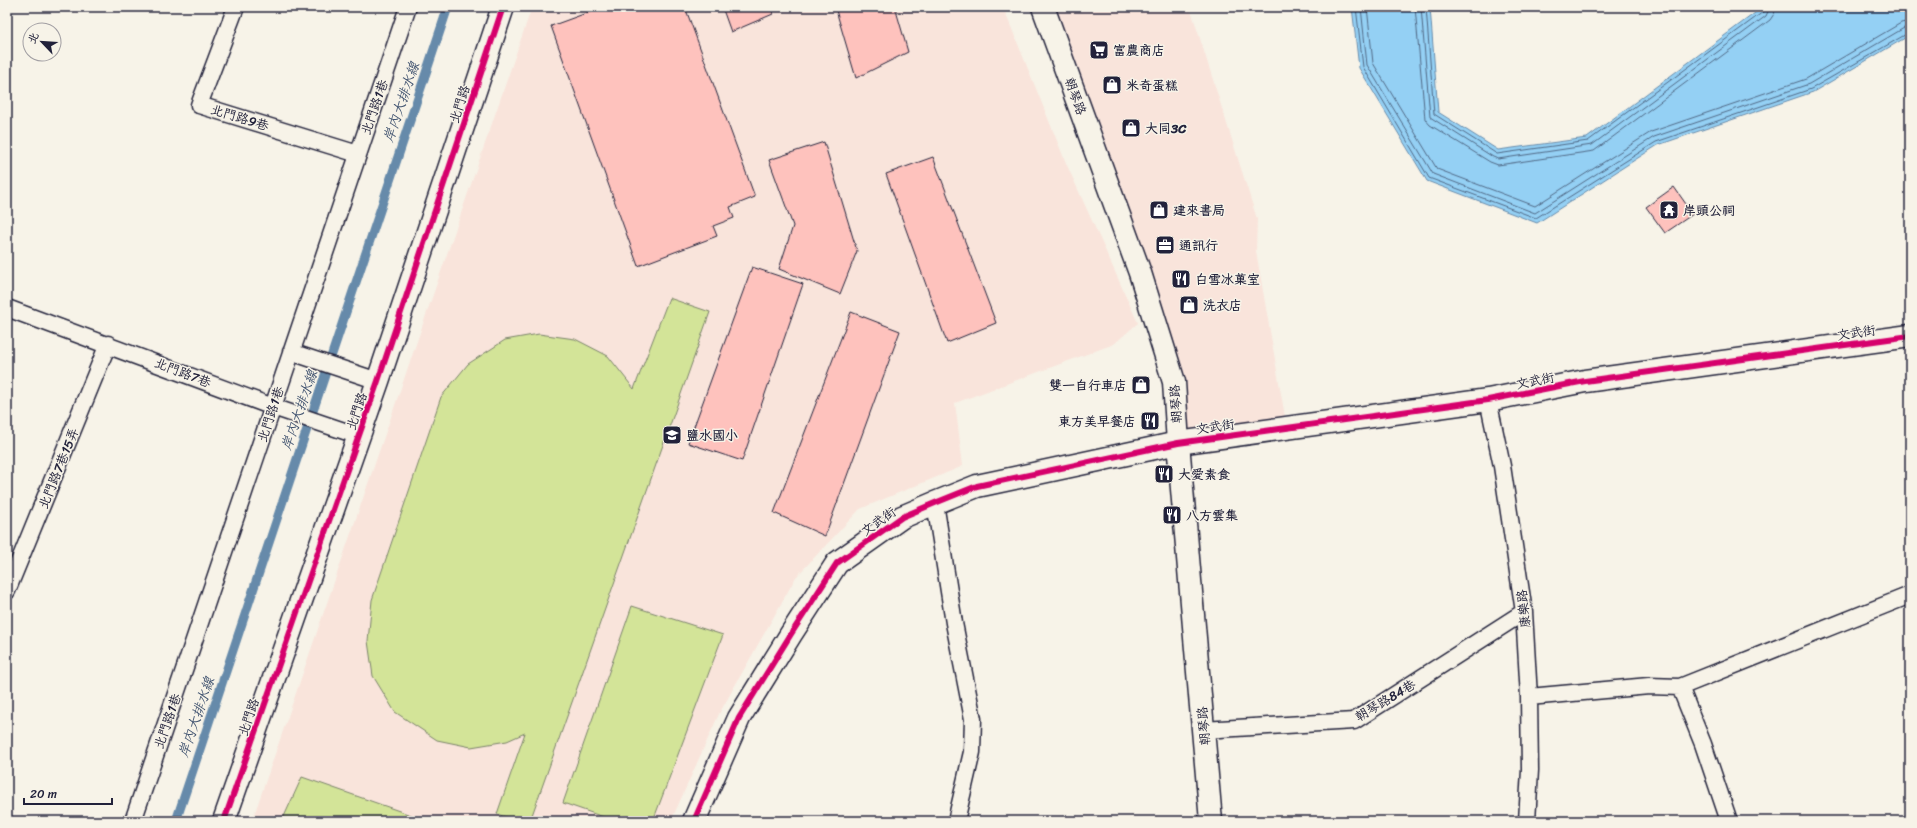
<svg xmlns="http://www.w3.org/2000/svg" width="1917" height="828" font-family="Sriracha,'LXGW WenKai TC',sans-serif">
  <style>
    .built { fill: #f9e4db }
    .green { fill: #d3e498; stroke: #7a836a }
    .water { fill: #94d0f4; stroke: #668aaa }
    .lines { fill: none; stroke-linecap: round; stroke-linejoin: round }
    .shore { stroke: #506885; stroke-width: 1 }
    .stream { stroke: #668aaa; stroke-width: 9 }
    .building { fill: #fec2bd; stroke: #22223b }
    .lane-casing { stroke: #22223b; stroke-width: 19 }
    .street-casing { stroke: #22223b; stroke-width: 25 }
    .secondary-casing { stroke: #22223b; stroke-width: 25 }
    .lane { stroke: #f7f3e8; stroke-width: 16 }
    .street { stroke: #f7f3e8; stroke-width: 22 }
    .secondary { stroke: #f7f3e8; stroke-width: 22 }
    .cycleway-casing { stroke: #f7f3e8; stroke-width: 8 }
    .cycleway { stroke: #d6006c; stroke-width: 6 }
    .labels { text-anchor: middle; stroke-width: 3; stroke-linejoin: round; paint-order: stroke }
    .poi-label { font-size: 13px; font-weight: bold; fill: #22223b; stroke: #f7f3e8; text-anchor: start }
    .street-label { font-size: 13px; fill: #22223b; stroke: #f7f3e8 }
    .water-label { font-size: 14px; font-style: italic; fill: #445672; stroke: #f7f3e8 }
  </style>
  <rect width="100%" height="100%" fill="#f7f3e8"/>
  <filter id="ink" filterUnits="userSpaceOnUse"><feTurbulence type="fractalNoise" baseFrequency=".025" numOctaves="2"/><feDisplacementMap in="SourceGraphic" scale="8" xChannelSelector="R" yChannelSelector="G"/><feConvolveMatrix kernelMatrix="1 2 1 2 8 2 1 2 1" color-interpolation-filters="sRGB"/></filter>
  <g filter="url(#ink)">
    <!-- built -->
    <path class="built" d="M532,7H1003L1066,163L1138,323L1114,344L955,403L963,466L860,509L796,577L719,714L671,821H252Z
      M1042,7H1190L1257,219L1256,251L1287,428L1178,443L1174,382Z"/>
    <!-- green -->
    <path class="green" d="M669,298L710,312L530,821H518L497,814L525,733L507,741L471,747L437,740L395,712L373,676L368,641L372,600L441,397L468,364L505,340L539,334L575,339L608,356L634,389Z
      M632,606L723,635L653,821H615L563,803Z
      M302,777L428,821H282Z"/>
    <!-- water -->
    <path class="water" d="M1352,7H1430L1438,112L1498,150L1587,138L1763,7H1910V35L1813,92L1658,145L1537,223L1427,181L1359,68Z"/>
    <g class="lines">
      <!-- shore -->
      <path class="shore" d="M1356,7L1363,67L1429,178L1536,218L1656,142L1811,89L1910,32
        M1361,7L1367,65L1433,174L1535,213L1654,137L1809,84L1904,28L1910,27
        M1367,7L1373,63L1437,169L1535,206L1651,132L1806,79L1901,23L1910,21
        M1415,7L1425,119L1430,125L1490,162L1498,165L1594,151L1770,20L1774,14L1776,7
        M1421,7L1430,117L1493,157L1498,159L1592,145L1766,16L1770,7
        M1426,7L1434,114L1497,154L1588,141L1763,12L1764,7"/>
      <!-- stream -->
      <path class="stream" d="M176,821L448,7"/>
    </g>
    <!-- building -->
    <path class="building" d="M603,7H685L755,197L730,207L734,218L713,226L717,236L638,266L551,26Z
      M722,7H771L773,14L731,32Z
      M835,7H895L908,52L856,78Z
      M824,142L857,251L840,294L779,269L793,226L769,160Z
      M933,157L996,323L947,343L886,174Z
      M1674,187L1693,214L1665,233L1646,207Z
      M752,267L803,284L742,461L688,443Z
      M851,312L900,331L825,536L774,513Z"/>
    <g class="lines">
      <defs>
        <path id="lane" d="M236,7L199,105L358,154
          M7,308L273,407L359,436
          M291,352L378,381
          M1488,400L1502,466L1524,612L1529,697L1530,770L1527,821
          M935,503L954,623L973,719L972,752L956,821
          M7,591L108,344
          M1680,687L1910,595
          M1529,697L1649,686L1680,687L1703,744L1729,821
          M1203,730L1354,721L1524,612
          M133,821L408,7"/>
        <path id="street" d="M224,821L378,381L503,7
          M694,821L739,718L791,634L837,563L902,517L935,503L977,486L1178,443L1488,400L1585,381L1910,336"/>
        <path id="secondary" d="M1043,7L1140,273L1174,382L1178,443L1211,821"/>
      </defs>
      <!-- lane casing -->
      <use href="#lane" class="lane-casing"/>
      <!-- street casing -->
      <use href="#street" class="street-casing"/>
      <!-- secondary casing -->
      <use href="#secondary" class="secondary-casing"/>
      <!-- lane -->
      <use href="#lane" class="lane"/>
      <!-- street -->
      <use href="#street" class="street"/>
      <!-- secondary -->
      <use href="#secondary" class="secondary"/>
      <defs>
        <path id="cycleway" d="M224,821L378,381L503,7
          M694,821L739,718L791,634L837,563L902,517L935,503L977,486L1178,443L1488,400L1585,381L1910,336"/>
      </defs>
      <!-- cycleway casing -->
      <use href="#cycleway" class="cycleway-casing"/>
      <!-- cycleway -->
      <use href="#cycleway" class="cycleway"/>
    </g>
  </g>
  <!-- icons -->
  <defs>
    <symbol id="supermarket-square" viewBox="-11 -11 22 22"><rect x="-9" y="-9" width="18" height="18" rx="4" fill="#22223b" stroke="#f7f3e8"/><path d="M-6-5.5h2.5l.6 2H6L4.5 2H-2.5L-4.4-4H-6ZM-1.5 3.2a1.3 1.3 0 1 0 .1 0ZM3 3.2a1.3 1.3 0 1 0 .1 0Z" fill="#fff"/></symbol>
    <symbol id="shop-square" viewBox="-11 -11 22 22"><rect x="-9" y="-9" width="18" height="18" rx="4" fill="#22223b" stroke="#f7f3e8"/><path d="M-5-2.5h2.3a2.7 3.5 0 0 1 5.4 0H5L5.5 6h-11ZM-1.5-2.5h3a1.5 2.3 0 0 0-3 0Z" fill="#fff"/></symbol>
    <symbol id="temple-square" viewBox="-11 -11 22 22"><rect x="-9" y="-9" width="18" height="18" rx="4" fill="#22223b" stroke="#f7f3e8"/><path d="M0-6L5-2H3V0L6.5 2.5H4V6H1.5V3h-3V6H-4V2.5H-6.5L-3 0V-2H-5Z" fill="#fff"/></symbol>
    <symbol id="office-square" viewBox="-11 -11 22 22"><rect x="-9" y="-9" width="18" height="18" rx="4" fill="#22223b" stroke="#f7f3e8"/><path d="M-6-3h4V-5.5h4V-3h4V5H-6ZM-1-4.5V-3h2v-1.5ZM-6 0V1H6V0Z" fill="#fff"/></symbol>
    <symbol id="restaurant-square" viewBox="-11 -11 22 22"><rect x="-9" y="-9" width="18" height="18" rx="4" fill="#22223b" stroke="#f7f3e8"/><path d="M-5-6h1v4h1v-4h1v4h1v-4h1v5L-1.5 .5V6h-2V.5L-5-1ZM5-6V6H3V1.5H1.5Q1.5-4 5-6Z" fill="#fff"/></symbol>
    <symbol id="school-square" viewBox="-11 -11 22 22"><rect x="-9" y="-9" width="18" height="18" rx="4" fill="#22223b" stroke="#f7f3e8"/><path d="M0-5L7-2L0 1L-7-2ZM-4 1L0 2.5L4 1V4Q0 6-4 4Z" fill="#fff"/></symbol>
  </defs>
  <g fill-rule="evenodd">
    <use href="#supermarket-square" x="1088" y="39" width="22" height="22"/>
    <use href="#shop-square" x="1101" y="74" width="22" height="22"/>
    <use href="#shop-square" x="1120" y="117" width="22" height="22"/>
    <use href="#shop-square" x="1148" y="199" width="22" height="22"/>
    <use href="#temple-square" x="1658" y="199" width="22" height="22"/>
    <use href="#office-square" x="1154" y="234" width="22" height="22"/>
    <use href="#restaurant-square" x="1170" y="268" width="22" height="22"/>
    <use href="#shop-square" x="1178" y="294" width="22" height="22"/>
    <use href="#shop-square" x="1130" y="374" width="22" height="22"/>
    <use href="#restaurant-square" x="1139" y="410" width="22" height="22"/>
    <use href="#school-square" x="661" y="424" width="22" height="22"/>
    <use href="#restaurant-square" x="1153" y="463" width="22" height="22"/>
    <use href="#restaurant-square" x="1161" y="504" width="22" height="22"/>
  </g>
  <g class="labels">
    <!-- poi labels -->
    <g class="poi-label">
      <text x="1113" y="55">富農商店</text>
      <text x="1126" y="90">米奇蛋糕</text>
      <text x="1145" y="133">大同3C</text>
      <text x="1173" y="215">建來書局</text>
      <text x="1683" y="215">岸頭公祠</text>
      <text x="1179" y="250">通訊行</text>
      <text x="1195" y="284">白雪冰菓室</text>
      <text x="1203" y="310">洗衣店</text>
      <text x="1127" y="390" text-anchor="end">雙一自行車店</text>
      <text x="1136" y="426" text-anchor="end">東方美早餐店</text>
      <text x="686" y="440">鹽水國小</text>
      <text x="1178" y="479">大愛素食</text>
      <text x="1186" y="520">八方雲集</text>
    </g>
    <!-- street labels -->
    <g class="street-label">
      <text transform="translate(1076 96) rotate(70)" y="5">朝琴路</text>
      <text transform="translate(459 104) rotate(-72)" y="5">北門路</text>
      <text transform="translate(374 107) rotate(-71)" y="5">北門路1巷</text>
      <text transform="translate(240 117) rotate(17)" y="5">北門路9巷</text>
      <text transform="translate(1856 332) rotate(-8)" y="5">文武街</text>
      <text transform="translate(183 372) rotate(21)" y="5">北門路7巷</text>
      <text transform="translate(1535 380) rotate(-11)" y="5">文武街</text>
      <text transform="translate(1175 404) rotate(-94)" y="5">朝琴路</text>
      <text transform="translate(356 411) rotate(-71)" y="5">北門路</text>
      <text transform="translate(270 414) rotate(-72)" y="5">北門路1巷</text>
      <text transform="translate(1215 426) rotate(-8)" y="5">文武街</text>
      <text transform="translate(58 468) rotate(-68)" y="5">北門路7巷15弄</text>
      <text transform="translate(878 521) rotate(-35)" y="5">文武街</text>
      <text transform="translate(1523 609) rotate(-96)" y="5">康樂路</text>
      <text transform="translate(1385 700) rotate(-31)" y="5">朝琴路84巷</text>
      <text transform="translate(248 717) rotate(-71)" y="5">北門路</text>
      <text transform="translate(167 721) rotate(-71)" y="5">北門路1巷</text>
      <text transform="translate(1203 726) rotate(-95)" y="5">朝琴路</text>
    </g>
    <!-- water labels -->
    <g class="water-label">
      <text transform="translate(401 102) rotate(-71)" y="5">岸內大排水線</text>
      <text transform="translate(299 410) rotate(-71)" y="5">岸內大排水線</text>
      <text transform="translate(196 717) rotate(-71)" y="5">岸內大排水線</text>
    </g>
  </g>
  <!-- margin -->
  <rect width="1917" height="828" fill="none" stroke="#f7f3e8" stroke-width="24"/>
  <rect x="12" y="12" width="1893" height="804" fill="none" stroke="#22223b" stroke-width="1.5" filter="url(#ink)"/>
  <!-- north arrow -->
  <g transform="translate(42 42) rotate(295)"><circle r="19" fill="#f7f3e8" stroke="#a29fa3"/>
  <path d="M0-3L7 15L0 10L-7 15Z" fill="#22223b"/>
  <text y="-6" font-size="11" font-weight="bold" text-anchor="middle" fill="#22223b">北</text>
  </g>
  <!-- scale -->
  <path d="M24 798v6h88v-6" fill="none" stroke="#22223b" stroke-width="2"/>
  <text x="30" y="798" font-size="12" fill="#22223b" stroke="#f7f3e8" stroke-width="3" paint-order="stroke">20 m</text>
</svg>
